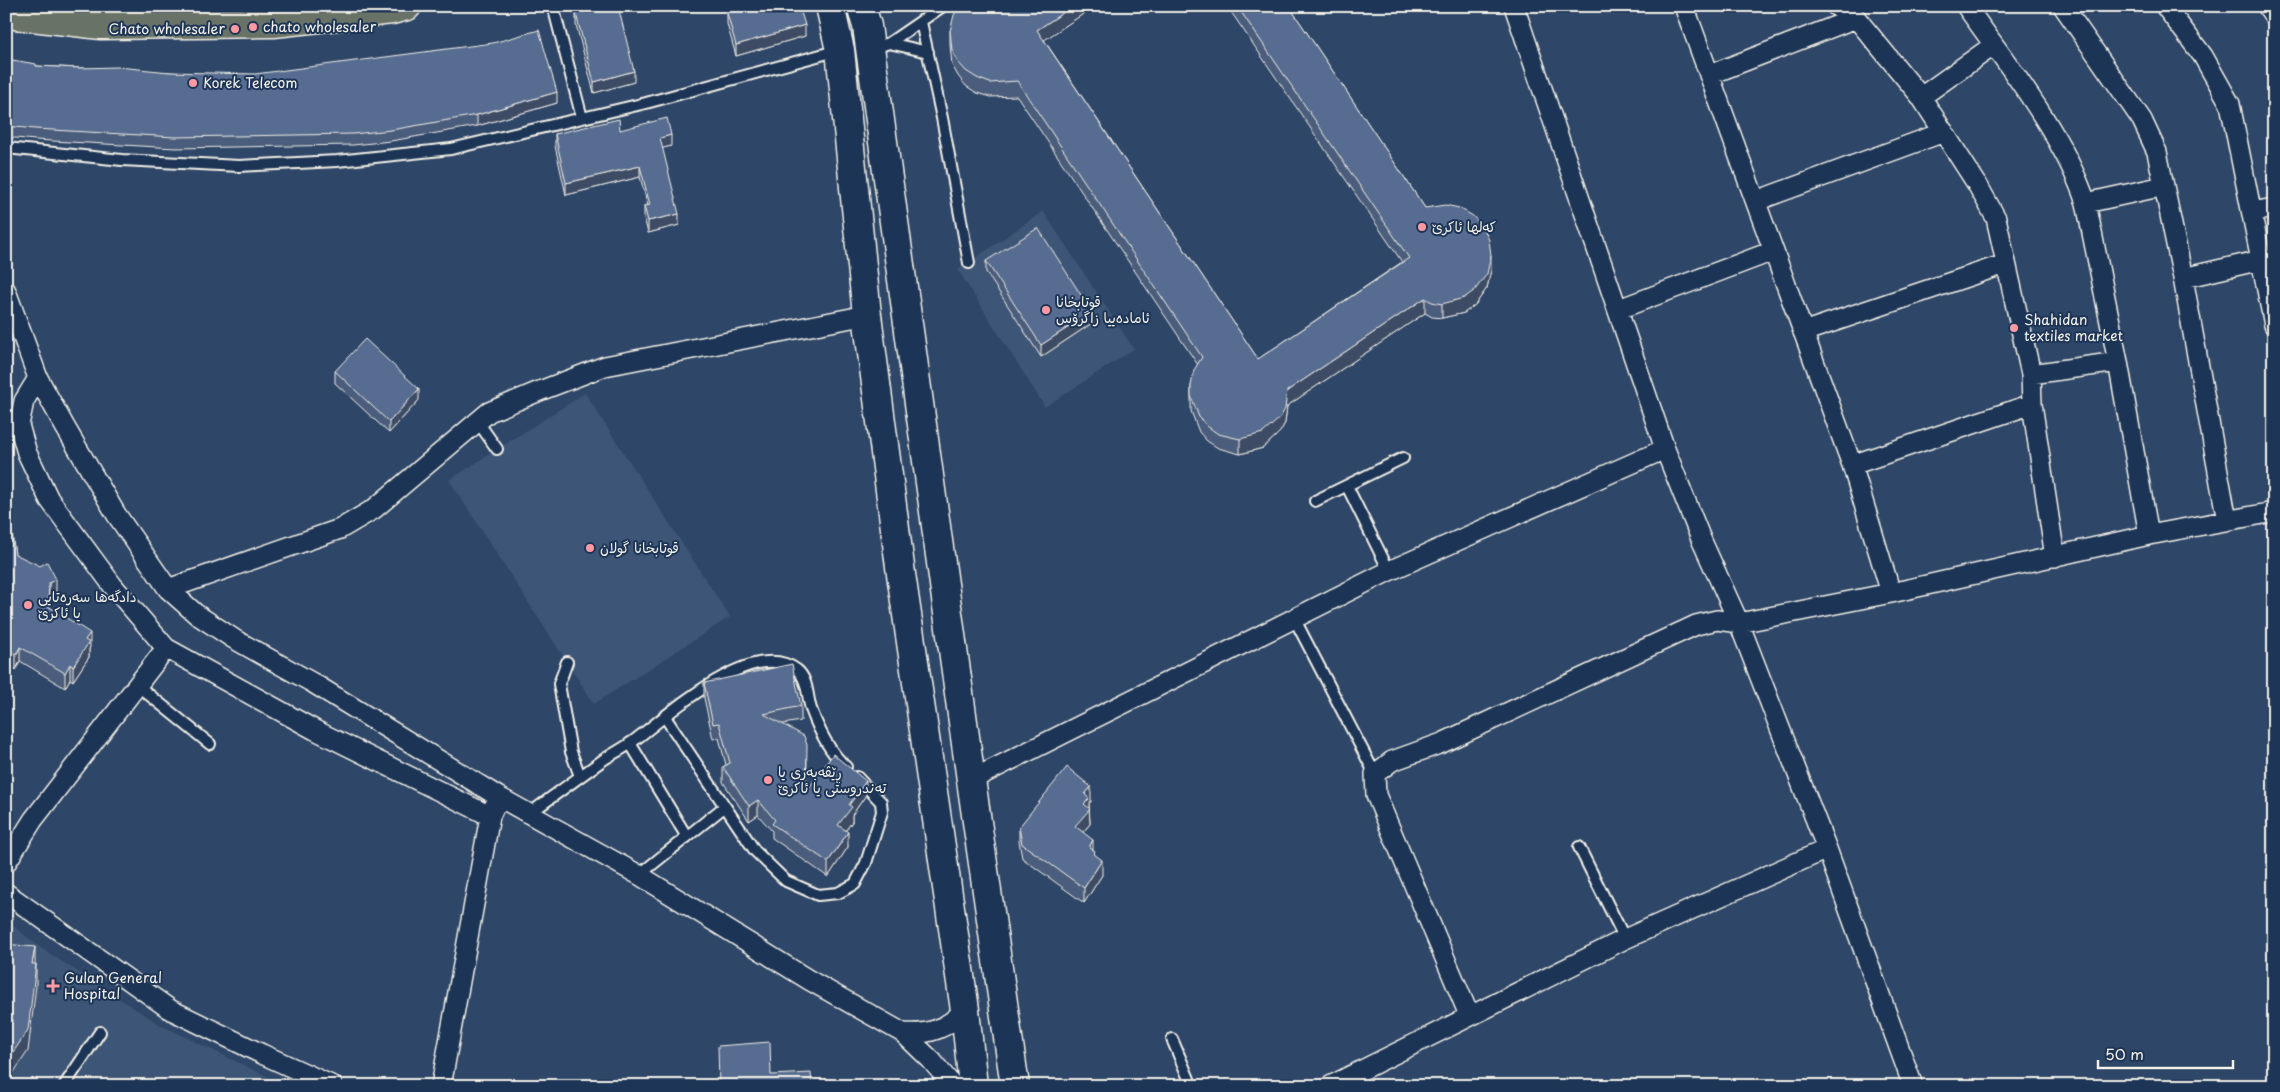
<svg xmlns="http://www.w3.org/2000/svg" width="2280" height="1092" font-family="'Playpen Sans','Playpen Sans Arabic',sans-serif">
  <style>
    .built { fill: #3e5476 }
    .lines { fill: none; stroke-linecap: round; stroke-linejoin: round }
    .lane-casing { stroke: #f4f1e8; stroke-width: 14 }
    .street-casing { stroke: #f4f1e8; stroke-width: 22 }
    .secondary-casing { stroke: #f4f1e8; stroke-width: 31 }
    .highway-casing { stroke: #f4f1e8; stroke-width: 31 }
    .lane { stroke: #1d3557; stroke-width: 10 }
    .street { stroke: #1d3557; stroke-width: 19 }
    .secondary { stroke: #1d3557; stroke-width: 28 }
    .highway { stroke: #697266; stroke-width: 28 }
    .wall { fill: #4b5d7c; stroke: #f4f1e8 }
    .shaded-wall { fill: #3d4c65; stroke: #f4f1e8 }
    .building { fill: #576c90; stroke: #f4f1e8 }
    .poi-dot { fill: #ff9aa2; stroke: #1d3557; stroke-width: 2 }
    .labels { text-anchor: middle; stroke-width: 4; stroke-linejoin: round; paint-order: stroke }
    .poi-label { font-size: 14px; fill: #f4f1e8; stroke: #1d3557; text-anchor: start }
  </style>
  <rect width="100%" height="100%" fill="#2e4668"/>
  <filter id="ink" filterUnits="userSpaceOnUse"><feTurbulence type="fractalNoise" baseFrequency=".02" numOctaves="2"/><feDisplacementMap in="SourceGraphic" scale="10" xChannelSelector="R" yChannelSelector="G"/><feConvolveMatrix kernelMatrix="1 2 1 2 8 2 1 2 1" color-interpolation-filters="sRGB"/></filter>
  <g filter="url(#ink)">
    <!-- built -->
    <path class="built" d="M1043,211L1134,349L1045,407L958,270Z
      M585,393L730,617L594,704L449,480Z
      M6,920L41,948L159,1024L287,1086H6Z"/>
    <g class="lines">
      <defs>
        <path id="lane" d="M553,6L582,118
          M921,22L942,118L969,263
          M889,43L928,52
          M871,49L889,43L943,6
          M6,148L122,160L239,166L337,161L451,149L646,103L839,50
          M478,422L497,449
          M1347,486L1389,571
          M1315,501L1403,458
          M1294,618L1375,774
          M567,662L559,684L571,752L580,776
          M137,685L210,744
          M665,717L755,851L786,881L818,895L838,893L855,884L866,863L882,812L881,802L857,777
          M630,743L687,837
          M529,814C553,796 578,778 603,760C612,754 623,749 632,742C666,717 752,636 797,670C808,679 807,696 811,709C818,728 830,753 846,767
          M1579,847L1625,939
          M639,875L724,807
          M1172,1039L1189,1079L1188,1086
          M64,1086L100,1032"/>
        <path id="street" d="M1514,6L1665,449L1701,539L1739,623L1827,849L1913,1086
          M1684,6L1852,465L1891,593
          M1836,6L1856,18L1921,97L1977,184L1996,218L2031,374L2032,404L2055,557
          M1966,6C2007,64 2064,136 2086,203L2118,362L2149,535
          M2063,6L2142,120L2157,152L2183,278L2227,521
          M2165,6L2203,56L2230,104L2274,325
          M2267,6L2274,16
          M1709,75L1856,18
          M1921,97L1994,45
          M1756,201L1944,132
          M2086,203L2164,186
          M2252,212L2274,208
          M2183,278L2261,260
          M6,291L38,378L65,427L116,514L168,589L196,614L234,639L313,683L499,797L639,875L809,980L903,1033L931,1060L953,1086
          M1619,309L1773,251
          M1803,332L2005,264
          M2031,374L2118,362
          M38,378L24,401L19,425L27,453L49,499L113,586L166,648L315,730L490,816
          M1852,465L2032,404
          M168,589L340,529L374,509L489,412L537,392L605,366L867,315
          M971,780L1389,571L1665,449
          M6,863L33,820L166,648
          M6,893L171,1010L262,1054L333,1086
          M1469,1015L1376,795L1375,774L1392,761L1442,743L1696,625L1717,620L1739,623L1891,593L2149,535L2274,512
          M903,1033C929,1035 946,1029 965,1010
          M441,1086L490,816L495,805
          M1330,1086L1625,939L1827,849"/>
        <path id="secondary" d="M830,6L840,50L867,315L901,574L965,1010L973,1086
          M861,6L867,26L971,780L1015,1086"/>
        <path id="highway" d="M6,14L101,25L274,23L392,10L407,6"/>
      </defs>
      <!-- lane casing -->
      <use href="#lane" class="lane-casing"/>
      <!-- street casing -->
      <use href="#street" class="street-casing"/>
      <!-- secondary casing -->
      <use href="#secondary" class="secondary-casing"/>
      <!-- highway casing -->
      <use href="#highway" class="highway-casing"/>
      <!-- lane -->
      <use href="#lane" class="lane"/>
      <!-- street -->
      <use href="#street" class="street"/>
      <!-- secondary -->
      <use href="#secondary" class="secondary"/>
      <!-- highway -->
      <use href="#highway" class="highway"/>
    </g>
    <!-- wall -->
    <path class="wall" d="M728,6H799L805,36L736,56L727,24V13L730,12Z
      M959,6H1095L1044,40L1258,359L1402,262L1227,6H1289L1425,208L1491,270L1487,288L1475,305L1464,313L1442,318L1432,317L1425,313L1287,406L1285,423L1280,432L1263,448L1240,454L1218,448L1207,441L1199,432L1191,411V386L1198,365L1017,96L990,97L977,93L966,86L958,76L952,65L950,45V31Z
      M576,14L634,82L594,93L576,25Z
      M6,59L36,66L170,72L557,103L477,126L391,141L353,145L175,148L35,140L6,137Z
      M620,130L671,146L662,148L679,225L648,233L644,218V206H648L640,177L566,195L555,146V134Z
      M986,261L1092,323L1041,357L986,272Z
      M335,371L419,400L389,433L335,383Z
      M6,506L15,554L56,593L49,598V606L90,647L89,649V657L73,681L70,679L65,688L20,661L16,670L6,663Z
      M704,683L801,706V721L783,724L807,760L806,791L866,795L852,815V822L845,831L848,847L828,877L772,838V831L758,815L749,821L723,782V767L726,765L719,738L713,739L704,698Z
      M1091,801L1089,804L1090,824L1083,832L1093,850L1102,875L1084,903L1022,858L1019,841V827Z"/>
    <!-- shaded-wall -->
    <path class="shaded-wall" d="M1073,6H1095L1037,45V30Z
      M805,25V36L736,56V45Z
      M634,71V82L594,93V82Z
      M557,92V103L477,126V115Z
      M671,135V146L660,149V138Z
      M640,166V177L566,195V183Z
      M679,214V225L648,233V221Z
      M1491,255V270L1487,288L1475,305L1464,313L1442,318V304Z
      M1425,298V313L1287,406L1285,423L1280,432L1263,448L1240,454V439L1287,391Z
      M1092,312V323L1041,357V345Z
      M419,389V400L389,433V422Z
      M56,579V593L49,598L48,620L49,583Z
      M90,633V647L89,649V657L73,681V667L85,640Z
      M20,647V661L16,670V655Z
      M70,664V679L65,688V673Z
      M866,781V795L852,815V822L838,840V825L849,805Z
      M1091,787V801L1089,804L1090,824L1075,841V826L1085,794Z
      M758,800V815L749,821V806Z
      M848,832V847L828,877V862Z
      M1093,840V855L1089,847Z
      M1102,860V875L1084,903V888Z
      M35,947V968L32,964Z
      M36,964V986L28,1051L6,1084V1063Z"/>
    <!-- building -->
    <path class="building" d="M607,6H618L634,71L594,82L576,14Z
      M731,6H799L805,25L736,45L727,13L733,11Z
      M959,6H1073L1037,30L1258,359L1409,258L1237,6H1289L1425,208L1445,205L1459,208L1473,216L1483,227L1489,240L1491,255L1487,274L1475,290L1464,298L1442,304L1432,302L1425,298L1287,391L1285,409L1280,418L1263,433L1240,439L1218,434L1207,426L1199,417L1191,396V386L1194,370L1202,357L1017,81L990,83L977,78L966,71L958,62L952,50L950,31L954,15Z
      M539,30L557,92L477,115L391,130L353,134L175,137L35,129L6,126V59L36,64V66L79,68L118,67L170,72L255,74L493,43Z
      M667,118L671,135L660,138L679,214L648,221L644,206L650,205L640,166L566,183L555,134L619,119L620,130Z
      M1038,228L1092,312L1041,345L986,261Z
      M365,339L419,389L389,422L335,371Z
      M6,506H8L15,554L40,566L47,562L56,579L49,583L48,606L90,633L85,640L89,642L73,667L70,664L65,673L20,647L16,655L6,648Z
      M792,664L801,706L764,714L804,736L807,745L806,792L833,754L866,781L849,805L852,807L838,825L848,832L828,862L772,824L775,820L758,800L749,806L723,767L730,763L719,723L713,724L704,683Z
      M1067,767L1091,787L1085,794L1089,799L1084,804L1090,809L1075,826L1093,840L1089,847L1095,851L1094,854L1102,860L1084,888L1022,844L1019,827Z
      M6,944L35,947L32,964H36L28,1030L6,1063Z
      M770,1042L771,1075L811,1073L812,1086H719L718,1046Z"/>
  </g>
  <!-- markers -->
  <g class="poi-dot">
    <circle cx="253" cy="27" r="5"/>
    <circle cx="235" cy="29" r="5"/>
    <circle cx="193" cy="83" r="5"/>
    <circle cx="1422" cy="227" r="5"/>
    <circle cx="1046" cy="310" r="5"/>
    <circle cx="2014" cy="328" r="5"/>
    <circle cx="590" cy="548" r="5"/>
    <circle cx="28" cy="605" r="5"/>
    <circle cx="768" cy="780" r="5"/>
    <path d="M50.5 978.5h5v5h5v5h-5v5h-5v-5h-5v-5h5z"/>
  </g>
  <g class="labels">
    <!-- poi labels -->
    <g class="poi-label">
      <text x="263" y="32">chato wholesaler</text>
      <text x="225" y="34" text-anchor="end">Chato wholesaler</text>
      <text x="203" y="88">Korek Telecom</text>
      <text x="1432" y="232">کەلها ئاکرێ</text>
      <text x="1056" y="307">قوتابخانا<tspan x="1056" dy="16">ئامادەییا زاگرۆس</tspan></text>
      <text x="2024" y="325">Shahidan<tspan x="2024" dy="16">textiles market</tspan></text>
      <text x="600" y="553">قوتابخانا گولان</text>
      <text x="38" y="602">دادگەها سەرەتایی<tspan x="38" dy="16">یا ئاکرێ</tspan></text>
      <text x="778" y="777">ڕێڤەبەری یا<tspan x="778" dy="16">تەندروستی یا ئاکرێ</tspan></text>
      <text x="64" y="983">Gulan General<tspan x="64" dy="16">Hospital</tspan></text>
    </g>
  </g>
  <!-- margin -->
  <rect width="2280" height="1092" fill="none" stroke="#1d3557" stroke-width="25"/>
  <rect x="12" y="12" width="2255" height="1067" fill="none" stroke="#f4f1e8" stroke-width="2" filter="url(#ink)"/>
  <!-- scale -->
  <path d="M2098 1060v8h135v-8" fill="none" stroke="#f4f1e8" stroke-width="2.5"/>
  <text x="2105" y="1060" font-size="15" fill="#f4f1e8" stroke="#1d3557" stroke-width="4" paint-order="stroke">50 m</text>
</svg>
